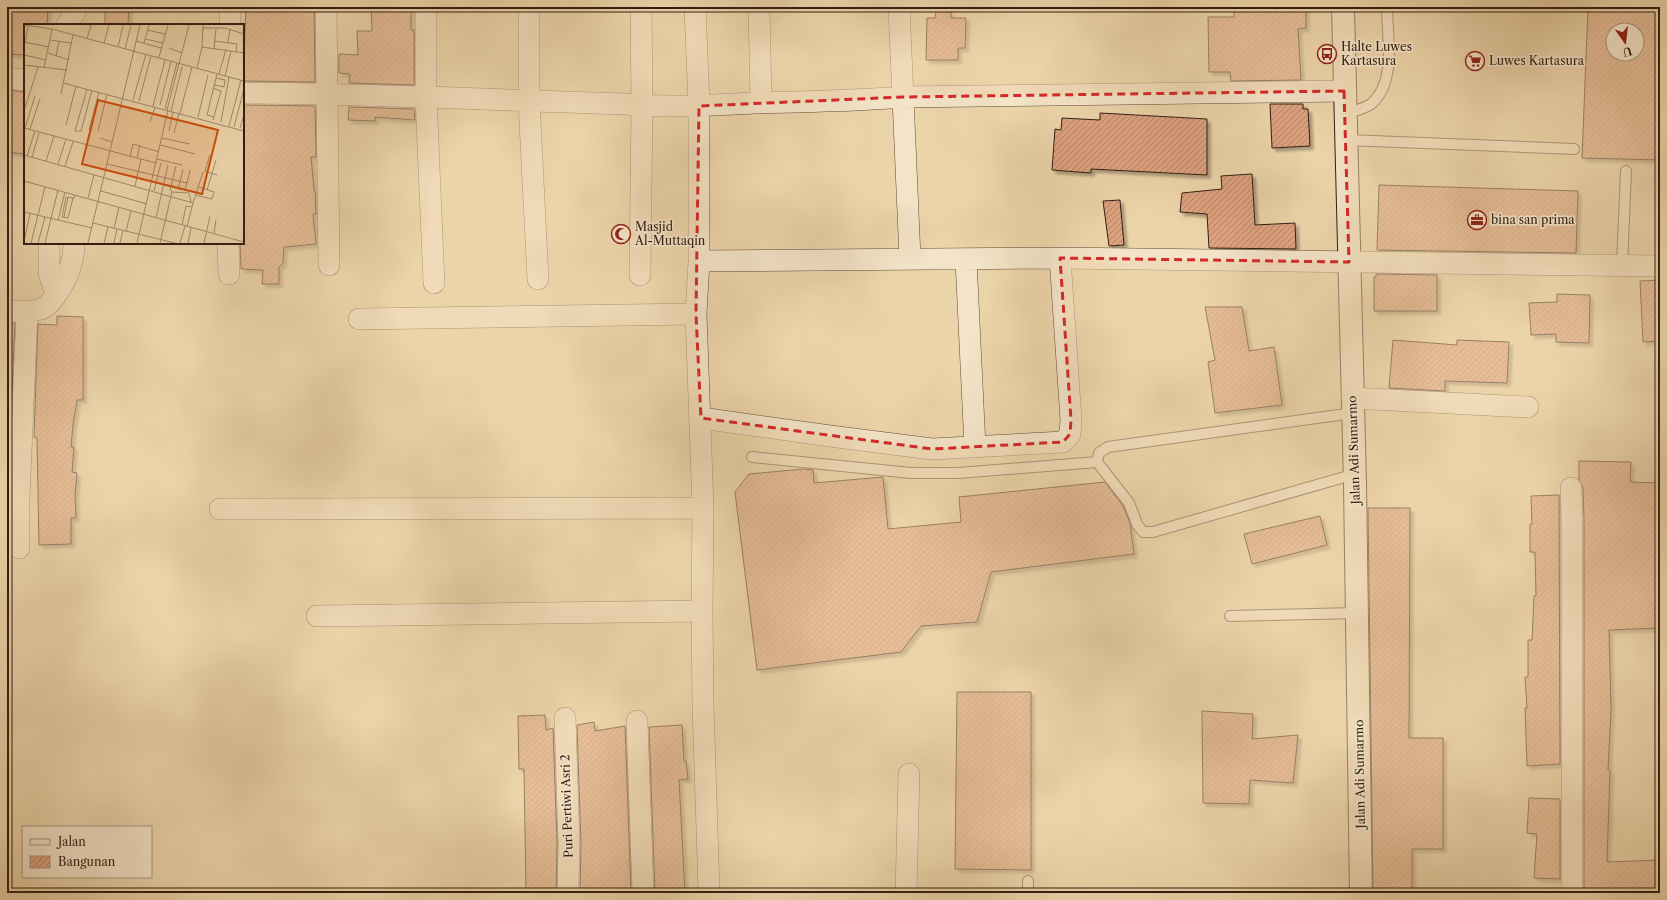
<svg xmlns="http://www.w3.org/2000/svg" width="1667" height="900" font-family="'Libre Caslon Text',serif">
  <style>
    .building { fill: url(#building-hatch); stroke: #321d12; fill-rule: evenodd; filter: url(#shadow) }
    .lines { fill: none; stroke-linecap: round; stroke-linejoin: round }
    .lane-casing { stroke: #604b38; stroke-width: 12 }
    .street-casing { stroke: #604b38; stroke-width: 22 }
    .secondary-casing { stroke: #321d12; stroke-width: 24 }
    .lane { stroke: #f3e3c7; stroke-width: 10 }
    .street { stroke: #f3e3c7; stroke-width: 21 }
    .secondary { stroke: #f3e3c7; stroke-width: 22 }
    .marked { fill: none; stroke: #d62828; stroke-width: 3; stroke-dasharray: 8 5; stroke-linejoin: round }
    .labels { text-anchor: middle; stroke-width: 3.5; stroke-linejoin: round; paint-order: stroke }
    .poi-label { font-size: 12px; fill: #321d12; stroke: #f3e3c7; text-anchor: start }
    .street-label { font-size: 12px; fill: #321d12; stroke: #f3e3c7 }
    .inset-road { fill: none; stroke: #a28b6d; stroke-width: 1 }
    .view { fill: #cd500d; fill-opacity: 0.15; stroke: #cd500d; stroke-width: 2 }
    .inset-edge { fill: none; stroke: #321d12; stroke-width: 2 }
  </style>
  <defs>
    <pattern id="building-hatch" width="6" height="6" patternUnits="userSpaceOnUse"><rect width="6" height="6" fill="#dea27f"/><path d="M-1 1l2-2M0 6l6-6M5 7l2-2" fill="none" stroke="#b58367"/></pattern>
    <filter id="shadow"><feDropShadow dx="3.5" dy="3.5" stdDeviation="1" flood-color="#0004"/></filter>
  </defs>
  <rect width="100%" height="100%" fill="#ecd4a9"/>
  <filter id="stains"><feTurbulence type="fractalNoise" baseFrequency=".005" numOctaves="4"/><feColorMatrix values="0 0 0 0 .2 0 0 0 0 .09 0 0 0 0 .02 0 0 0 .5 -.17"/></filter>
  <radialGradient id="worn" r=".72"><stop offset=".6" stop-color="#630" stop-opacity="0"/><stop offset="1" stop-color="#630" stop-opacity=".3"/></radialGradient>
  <!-- building -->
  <path class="building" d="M7,7H48L47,25H25V55L7,54Z
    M105,7H129L128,25H105Z
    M246,7H314L315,82L243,81Z
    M371,7H411V30H414V85L349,83L350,74L339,73V54L358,55L357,31H372Z
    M1234,7H1306V28L1298,29L1301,80L1231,81L1230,72H1209L1208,17H1234Z
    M1588,7H1660V160L1582,158ZM1613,30H1637V54H1613Z
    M936,11L951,12V18H966L965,48H958V60H926L927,18H935Z
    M7,90L25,92V154L7,152Z
    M1270,104H1303V109H1308L1310,146L1272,148Z
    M243,105L315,106L316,157H311L314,190H315L316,214H313L316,244L284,247L283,263L279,267V284H262L263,270L241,269L240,243H243Z
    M349,107L414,109L415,120L375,117V121L348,120Z
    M1100,113L1207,119V175L1091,169V173L1052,170L1055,129L1061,130L1062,118L1100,120Z
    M1252,174L1255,225L1295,223L1296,249L1209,248L1207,214L1180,212L1182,193L1222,189L1221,176Z
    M1379,185L1578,191L1576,253L1377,250Z
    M1120,200L1124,245L1109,246L1103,201Z
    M1376,274L1437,275V311H1374V277H1376Z
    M1660,280V341L1643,342L1640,281Z
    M1557,294L1590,295L1589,343L1556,342V334L1531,335L1529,303L1557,302Z
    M1205,307H1242L1249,351L1274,347L1282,405L1215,413L1208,362L1215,360Z
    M57,316L83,317V400H77L73,424L71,447H74L72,472L77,473L75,495L76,518H71V544L39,545L37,438L34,437L38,324L57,325Z
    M7,323H15L8,479H7Z
    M1393,340L1457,345V340L1509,342L1507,383L1445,381V391L1389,388Z
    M1579,461L1631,462L1630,482L1660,483V628L1609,630L1611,710L1608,770H1610L1607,862L1660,860V893H1584V518L1583,488L1579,480Z
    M804,469L813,470L814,483L883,477L888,529L961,522L959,497L1105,482L1123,506L1130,523L1134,554L991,572L977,622L921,626L901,652L757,670L735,492L749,474Z
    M1559,495L1560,764L1527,766L1525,708H1527L1525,677H1528V640H1532L1534,596H1536L1535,552H1530V524H1532L1531,496Z
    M1368,508H1410L1409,738H1443V849H1412V893H1373Z
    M1320,516L1327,545L1252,564L1244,534Z
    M957,692H1031V870L955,869Z
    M1202,711L1253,714L1252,739L1298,735L1293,783L1250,780L1249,804L1203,803Z
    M545,715L546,730L553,728L557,844L556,893H526L524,769H519L518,716Z
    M594,722L595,731L625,726L631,893H580L581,844L577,725Z
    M682,725L684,761H686L688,779L679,780L685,893H655L649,727Z
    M1529,798L1560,799V879L1534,878L1537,834L1527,833Z"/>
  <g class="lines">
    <defs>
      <path id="lane" d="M1345,114C1353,111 1364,109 1371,104C1397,82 1387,36 1387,7
        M1346,140L1574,149
        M1622,266L1626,171
        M752,457L911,473H958L1097,462L1099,453L1108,447L1353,413
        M1097,462L1129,503L1137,524L1143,532H1153L1355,474
        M1230,616L1357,613
        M1028,893V881"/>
      <path id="street" d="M326,7L329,265
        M426,7V98L434,283
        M529,7V102L538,279
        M695,7L699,106V261L696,314L703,508L702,611L703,705L709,893
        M759,7L761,103
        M899,7L910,258
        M67,25L77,8
        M230,25V11
        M7,78L25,80
        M243,93C371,94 498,100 626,104C668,108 712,105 754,103C804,102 854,101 903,97L1344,91
        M49,243V274L56,294
        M228,243L229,274
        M966,260L975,447
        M699,261L1060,258L1660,266
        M640,275L642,105L641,7
        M7,311C18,311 30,313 41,309C53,305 68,277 71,264C73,258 74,250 74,243
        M359,319L696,314
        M1352,398L1528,407
        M701,418L830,436L932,449L1063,442L1070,434L1071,420L1060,258
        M1571,488L1572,518V893
        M220,509L703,508
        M19,548V498L27,312
        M317,616L702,611
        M565,718L569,844L568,893
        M637,721L643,893
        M906,893L909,774"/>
      <path id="secondary" d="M1343,7L1355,484L1361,893"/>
    </defs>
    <!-- lane casing -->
    <use href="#lane" class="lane-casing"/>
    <!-- street casing -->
    <use href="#street" class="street-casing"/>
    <!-- secondary casing -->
    <use href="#secondary" class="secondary-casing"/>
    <!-- lane -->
    <use href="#lane" class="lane"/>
    <!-- street -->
    <use href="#street" class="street"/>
    <!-- secondary -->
    <use href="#secondary" class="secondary"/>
  </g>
  <!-- marked area -->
  <path d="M0 0H1667V900H0ZM1344,91L1349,262L1060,258L1071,420L1070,434L1063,442L932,449L701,418L696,314L699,106L903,97Z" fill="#ecd4a9" fill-opacity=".55" fill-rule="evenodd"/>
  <path class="marked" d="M1344,91L1349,262L1060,258L1071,420L1070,434L1063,442L932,449L701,418L696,314L699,106L903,97Z"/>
  <!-- icons -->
  <defs>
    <symbol id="bus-ring" viewBox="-11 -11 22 22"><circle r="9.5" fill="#f3e3c7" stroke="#8f2418" stroke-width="1.5"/><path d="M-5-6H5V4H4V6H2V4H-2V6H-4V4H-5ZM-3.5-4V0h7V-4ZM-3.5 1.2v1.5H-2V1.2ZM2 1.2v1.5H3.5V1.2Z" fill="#8f2418"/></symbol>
    <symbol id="supermarket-ring" viewBox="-11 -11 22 22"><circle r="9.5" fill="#f3e3c7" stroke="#8f2418" stroke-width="1.5"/><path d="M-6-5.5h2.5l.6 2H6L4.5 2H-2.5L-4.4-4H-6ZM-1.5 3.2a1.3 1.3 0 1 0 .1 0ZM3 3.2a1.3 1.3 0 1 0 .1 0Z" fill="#8f2418"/></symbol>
    <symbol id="office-ring" viewBox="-11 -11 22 22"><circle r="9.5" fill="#f3e3c7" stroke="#8f2418" stroke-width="1.5"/><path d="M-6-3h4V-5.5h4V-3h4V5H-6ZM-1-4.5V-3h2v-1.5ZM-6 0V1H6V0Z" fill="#8f2418"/></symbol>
    <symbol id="mosque-ring" viewBox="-11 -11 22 22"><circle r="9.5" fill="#f3e3c7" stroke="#8f2418" stroke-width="1.5"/><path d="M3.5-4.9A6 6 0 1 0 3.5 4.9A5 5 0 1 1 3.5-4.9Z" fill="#8f2418"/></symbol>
  </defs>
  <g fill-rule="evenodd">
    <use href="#bus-ring" x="1316" y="43" width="22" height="22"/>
    <use href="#supermarket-ring" x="1464" y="50" width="22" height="22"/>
    <use href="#office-ring" x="1466" y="209" width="22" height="22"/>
    <use href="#mosque-ring" x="610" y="223" width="22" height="22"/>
  </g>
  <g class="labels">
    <!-- poi labels -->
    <g class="poi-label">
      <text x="1341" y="51">Halte Luwes<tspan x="1341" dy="14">Kartasura</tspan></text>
      <text x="1489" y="65">Luwes Kartasura</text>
      <text x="1491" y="224">bina san prima</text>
      <text x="635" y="231">Masjid<tspan x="635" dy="14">Al-Muttaqin</tspan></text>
    </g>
    <!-- street labels -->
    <g class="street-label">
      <text transform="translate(1354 450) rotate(-92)" y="4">Jalan Adi Sumarmo</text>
      <text transform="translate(1360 774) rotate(-91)" y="4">Jalan Adi Sumarmo</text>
      <text transform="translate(567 806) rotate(-92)" y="4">Puri Pertiwi Asri 2</text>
    </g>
  </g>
  <!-- overview -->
  <g transform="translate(24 24)">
    <rect width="220" height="220" fill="#ecd4a9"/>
    <path class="inset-road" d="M0,1L28,5L220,57M179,4H201L220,10M123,6L141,10M63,15L67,1M121,15L139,19M26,16L47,19M112,17L137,24M190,17L213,20L212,28M0,18L25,23M204,18L206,5M1,19L4,2M80,19L85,1M120,19L125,1M94,23L99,1M178,23L220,29M145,24L158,29M101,25L107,1M190,25L192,5M24,29L45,36M0,31L22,36M32,32L35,17M135,33L144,1M0,41L43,46M20,44L28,5M173,44L178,23L179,1M195,50L202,25M201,52L207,27M39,59L220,107M190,61L200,63L201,56L192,54M37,70L49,11M109,76L122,30M115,77L127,32M136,81L147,37M129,82L141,36M141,85L153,39M143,86L165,1M0,87L14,43M147,87L158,43M156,89L168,43M174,93L184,51M190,93L183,91L193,50M189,96L197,67L189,64M126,98L131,83M197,98L205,53M42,101L52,62M205,102L217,56M210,103L220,65M0,104L132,139M1,104L11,72M216,104L220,91M6,105L16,75M65,106L75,68M51,107H57L68,66M51,107L63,65M74,107L83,70M145,107L149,88M150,109L155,89M76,114L88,118M138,114L166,120M136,121L171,130M0,131L169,179L163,203M3,132L11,107M8,133L15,109M106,133L109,120L135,128M113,134L116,121M133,135L158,141M22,137L30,112M34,140L42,115M83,140L163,159L161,165M41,142L49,118M180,147L193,151M181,147L186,131M0,157L220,218M163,159L166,146M111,162L117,135M154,166L159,145M183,166L192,136M77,167L123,180M130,167L137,139M148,168L146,166L152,142M171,171L188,175L190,168L175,163M49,174L44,194L38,193L42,173L50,174L51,171M64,174L70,151M169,179L179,148M0,188L68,204M40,193L44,173M132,194L144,141M34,196L41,168M69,199L151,219M158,201L162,182L168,183M90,204L95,183M102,207L107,187M190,209L192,196M0,217L6,190M7,219L21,163M14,219L21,193M21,219L34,166M64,219L116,1M80,219L84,203M90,219L93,205M96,219L99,206M113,219L144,86M136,219L148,168L165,169L167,178M156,219L161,202M164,219L167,204M180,219L186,192"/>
    <path class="view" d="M74,76L194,106L178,170L58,140Z"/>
    <rect width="220" height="220" class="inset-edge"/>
  </g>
  <!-- margin -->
  <rect width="1667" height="900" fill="none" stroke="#ecd4a9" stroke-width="24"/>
  <rect x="8" y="8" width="1651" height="884" fill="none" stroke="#321d12" stroke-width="2"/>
  <rect x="12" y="12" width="1643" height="876" fill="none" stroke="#321d12"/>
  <!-- legend -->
  <rect x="22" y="826" width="130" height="52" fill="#f3e3c7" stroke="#a6947f"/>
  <rect x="30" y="839" width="20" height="6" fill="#f3e3c7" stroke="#a6947f"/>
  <text x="58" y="846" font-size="12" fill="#321d12">Jalan</text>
  <rect x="30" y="856" width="20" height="12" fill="url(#building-hatch)" stroke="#a6947f"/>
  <text x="58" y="866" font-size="12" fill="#321d12">Bangunan</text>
  <!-- north arrow -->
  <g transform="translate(1625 42) rotate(166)"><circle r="19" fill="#f3e3c7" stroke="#a6947f"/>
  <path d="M0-3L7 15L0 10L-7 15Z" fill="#8f2418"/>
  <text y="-6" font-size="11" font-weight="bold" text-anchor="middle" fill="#321d12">U</text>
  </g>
  <rect width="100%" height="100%" filter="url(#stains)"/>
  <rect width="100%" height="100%" fill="url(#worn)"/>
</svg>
